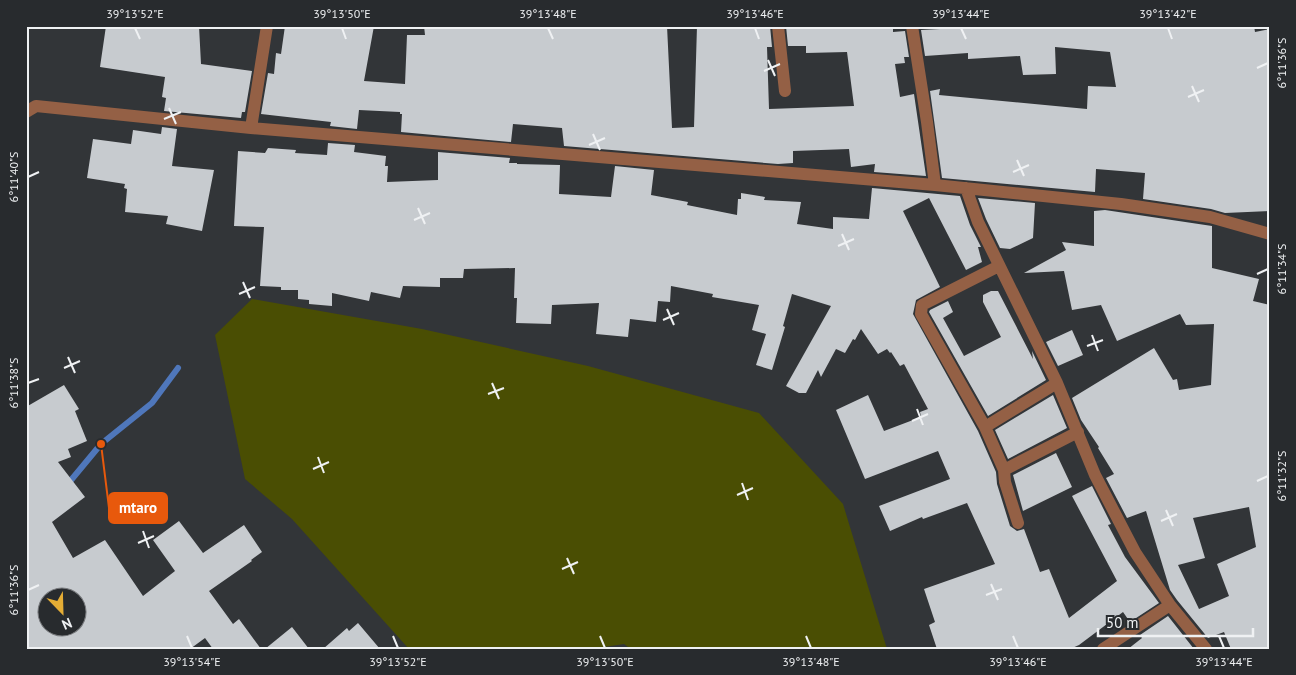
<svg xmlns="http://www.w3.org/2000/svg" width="1296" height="675" font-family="'PT Sans',sans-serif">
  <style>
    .green { fill: #4a4e03 }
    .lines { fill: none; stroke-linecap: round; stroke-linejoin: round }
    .stream { stroke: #4f77bb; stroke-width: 6 }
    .building { fill: #c7cbcf; fill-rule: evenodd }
    .minor { stroke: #946045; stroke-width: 12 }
    .ticks { fill: none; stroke: #eff1f3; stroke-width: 2 }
    .leader { fill: none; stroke: #e8590c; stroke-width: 2 }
    .callout-dot { fill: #e8590c; stroke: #282b2e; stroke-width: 2 }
    .callout { fill: #e8590c; stroke: #e8590c; stroke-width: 2 }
    .callout-label { font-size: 15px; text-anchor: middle; font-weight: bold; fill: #fff }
    .neatline { fill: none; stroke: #eff1f3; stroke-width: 2 }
    .ticks-label { font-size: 12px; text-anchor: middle; fill: #eff1f3 }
  </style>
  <rect width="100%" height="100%" fill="#323538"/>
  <!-- green -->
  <path class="green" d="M252,299L422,329L588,366L759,413L843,504L887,649H631L624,644L591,649H409L292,519L245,479L215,335Z"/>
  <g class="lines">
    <!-- stream -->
    <path class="stream" d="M67,485L101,444L152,403L178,368"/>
  </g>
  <!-- building -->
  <path class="building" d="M106,26H199L201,64L252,71L245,112H242L241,118L164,111L166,98L162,97L165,77L100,67Z
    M285,26H374L364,81L405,84L407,35H425L424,26H667L672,128L694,127L697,26H770L772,47H767L769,109L854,106L847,52L806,53V46H788L786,26H893V32L905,31L909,57H904L905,63L895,64L900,97L914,94L926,176L874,172L875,164L851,167L849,149L793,151V163L778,164L564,146L562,128L513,124L511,142L401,132L402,114H400V112L359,110L357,129L330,126L331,122L261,114L268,73L274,74L276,53L281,54Z
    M997,26H1254L1255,32L1270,29V211L1225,213L1211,209L1143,199L1145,173L1096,169L1095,192L942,178L930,91L940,89L939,95L1087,109L1088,86L1116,87L1110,52L1055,47L1056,74L1023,75L1020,56L968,59V53L925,56L921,30Z
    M162,127L177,129L172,166L214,170L202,231L166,224L168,216L125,212L127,189L124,188L125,184L87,178L93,139L131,144L133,130L161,134Z
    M328,143L355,145L354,152L386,156L385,166H388L387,182L438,180V152L510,158L509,163H517V164L560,165L559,194L611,197L615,166L654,170L651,195L688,202L687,205L737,215L738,199H741V193L765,197L764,200L801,202L797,224L833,229V217L869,219L872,188L960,196L970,225L981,247H978L982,262L966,270L929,198L903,211L940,287L916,300L913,314L978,431L996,472L997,484L1010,526L1017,531L1024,529L1040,572L1049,569L1069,618L1117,581L1072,496L1092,486L1111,524L1108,525L1125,557L1159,603L1130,622L1123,612L1079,645L1070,649H937L929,625L935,622L924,589L995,564L967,503L923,519L922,517L890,531L879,506L950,479L938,451L865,479L836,410L868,395L884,431L921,417L920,412L928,409L904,364L900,366L891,352L890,353L887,349L878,354L861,329L855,340L853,339L845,353L836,349L821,377L818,370L806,393H799L786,386L831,306L792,294L783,326L785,327L772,370L756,365L766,334L752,330L759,305L712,297L713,294L671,286L670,302L658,301L656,322L630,319L628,337L596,334L599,303L552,305L551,324L516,323L517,298H514L515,268L464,269L463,278H440V287L403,286L400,298L371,292L369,301L332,293V306L309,304V300L298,299V290H281V287L260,286L264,227L234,226L238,151L265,153L268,148L296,150L295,153L327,155Z
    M978,198L1035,203L1033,238L1010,249L1000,248L986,219Z
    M1105,210L1212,226V268L1259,279L1253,301L1270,305V649H1231L1224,632L1208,638L1177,600L1170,590L1146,511L1127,518L1106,478L1114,474L1098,448L1099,447L1081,420L1072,398L1154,348L1173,380L1177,379L1179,390L1211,385L1214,324L1186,325L1180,314L1117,341L1101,305L1072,310L1064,271L1024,273L1066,250L1062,242L1094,246V211ZM1249,507L1256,547L1217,564L1229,596L1199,609L1178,565L1205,558L1193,518Z
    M991,291H998L1033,359L1032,351L1046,380L988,416L929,312L930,310L948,301L953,312L943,318L964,356L1001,337L983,302V295Z
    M1072,330L1083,355L1058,366L1046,342Z
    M64,385L79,409L75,411L87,441L68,449L71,457L58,462L85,497L52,522L73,558L105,540L143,596L175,571L153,540L179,521L203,553L244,525L262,552L251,560L252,561L209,591L233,624L239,619L261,649H213L205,638L190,649H26V407ZM48,598H78V628H48Z
    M1053,395L1067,428L1008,459L995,430Z
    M1056,453L1072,487L1023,511L1013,475Z
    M1168,616L1194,649H1128L1142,638L1140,635Z
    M358,623L380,649H323L347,628L349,631Z
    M292,627L309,649H265Z"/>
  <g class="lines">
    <!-- minor -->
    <path class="minor" d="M778,26L785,91
      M912,26L927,122L935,185
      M26,112L36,106L251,128L935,185L1121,204L1210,217L1270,234
      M251,128L267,26
      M966,188L978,222L1057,383L1095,475L1135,552L1170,605L1206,649
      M999,266L922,305L921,314L985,427L1057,383
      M985,427L1004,470
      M1018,523L1005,482L1004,470L1078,432
      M1103,649L1170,605"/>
  </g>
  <!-- ticks -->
  <path class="ticks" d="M135,28L140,39M342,28L346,39M548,28L553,39M755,28L759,39M961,28L966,39M1168,28L1172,39M768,60L775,76M1257,68L1268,63M764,71L780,64M1192,86L1199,102M1188,97L1204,90M169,108L176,124M164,119L181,112M593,134L600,150M589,145L605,138M1017,160L1024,176M1013,172L1029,165M28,177L39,172M418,208L425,224M414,220L430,213M842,234L849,250M838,246L854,239M1257,274L1268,269M243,282L250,298M239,294L255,287M667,309L674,325M663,320L679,313M1092,335L1098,351M1087,346L1103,340M68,357L75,373M64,368L80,361M28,383L39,379M492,383L499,399M488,394L504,388M917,409L923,425M912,421L928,414M318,457L324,473M313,469L329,462M1257,481L1268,476M742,483L748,500M737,495L753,488M1166,510L1173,526M1161,521L1177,514M143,531L149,548M138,543L154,536M567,558L574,574M562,569L578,562M991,584L998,600M28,590L39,585M986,595L1002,589M187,636L192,648M393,636L398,648M600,636L605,648M806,636L811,648M1013,636L1018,648M1219,636L1224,648"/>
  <!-- callouts -->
  <path class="leader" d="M101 444L109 508"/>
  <circle class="callout-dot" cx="101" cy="444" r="5"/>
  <rect class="callout" x="109" y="493" width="58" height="30" rx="5"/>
  <g class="callout-label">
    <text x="138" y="513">mtaro</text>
  </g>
  <!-- border -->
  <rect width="1296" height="675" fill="none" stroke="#282b2e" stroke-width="55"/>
  <!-- north arrow -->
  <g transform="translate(62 612) rotate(157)"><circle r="24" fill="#282b2e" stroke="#787a7d"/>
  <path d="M0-4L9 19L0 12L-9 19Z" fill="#e5ad35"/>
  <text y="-8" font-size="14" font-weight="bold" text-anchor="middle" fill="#eff1f3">N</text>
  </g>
  <!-- scale -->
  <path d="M1098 628v8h155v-8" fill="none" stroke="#eff1f3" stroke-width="2.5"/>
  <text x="1106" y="628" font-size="15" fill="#eff1f3" stroke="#282b2e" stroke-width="4" paint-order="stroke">50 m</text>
  <rect x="28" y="28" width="1240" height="620" class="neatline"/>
  <g class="ticks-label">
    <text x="135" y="18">39°13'52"E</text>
    <text x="342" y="18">39°13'50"E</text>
    <text x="548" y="18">39°13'48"E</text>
    <text x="755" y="18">39°13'46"E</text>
    <text x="961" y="18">39°13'44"E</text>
    <text x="1168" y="18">39°13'42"E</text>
    <text transform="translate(1282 63) rotate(-90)" y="4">6°11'36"S</text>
    <text transform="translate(14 177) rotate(-90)" y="4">6°11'40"S</text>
    <text transform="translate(1282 269) rotate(-90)" y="4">6°11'34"S</text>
    <text transform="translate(14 383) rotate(-90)" y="4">6°11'38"S</text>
    <text transform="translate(1282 476) rotate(-90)" y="4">6°11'32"S</text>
    <text transform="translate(14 590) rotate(-90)" y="4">6°11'36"S</text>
    <text x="192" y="666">39°13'54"E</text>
    <text x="398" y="666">39°13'52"E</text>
    <text x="605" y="666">39°13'50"E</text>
    <text x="811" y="666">39°13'48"E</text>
    <text x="1018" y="666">39°13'46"E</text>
    <text x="1224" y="666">39°13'44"E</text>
  </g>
</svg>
